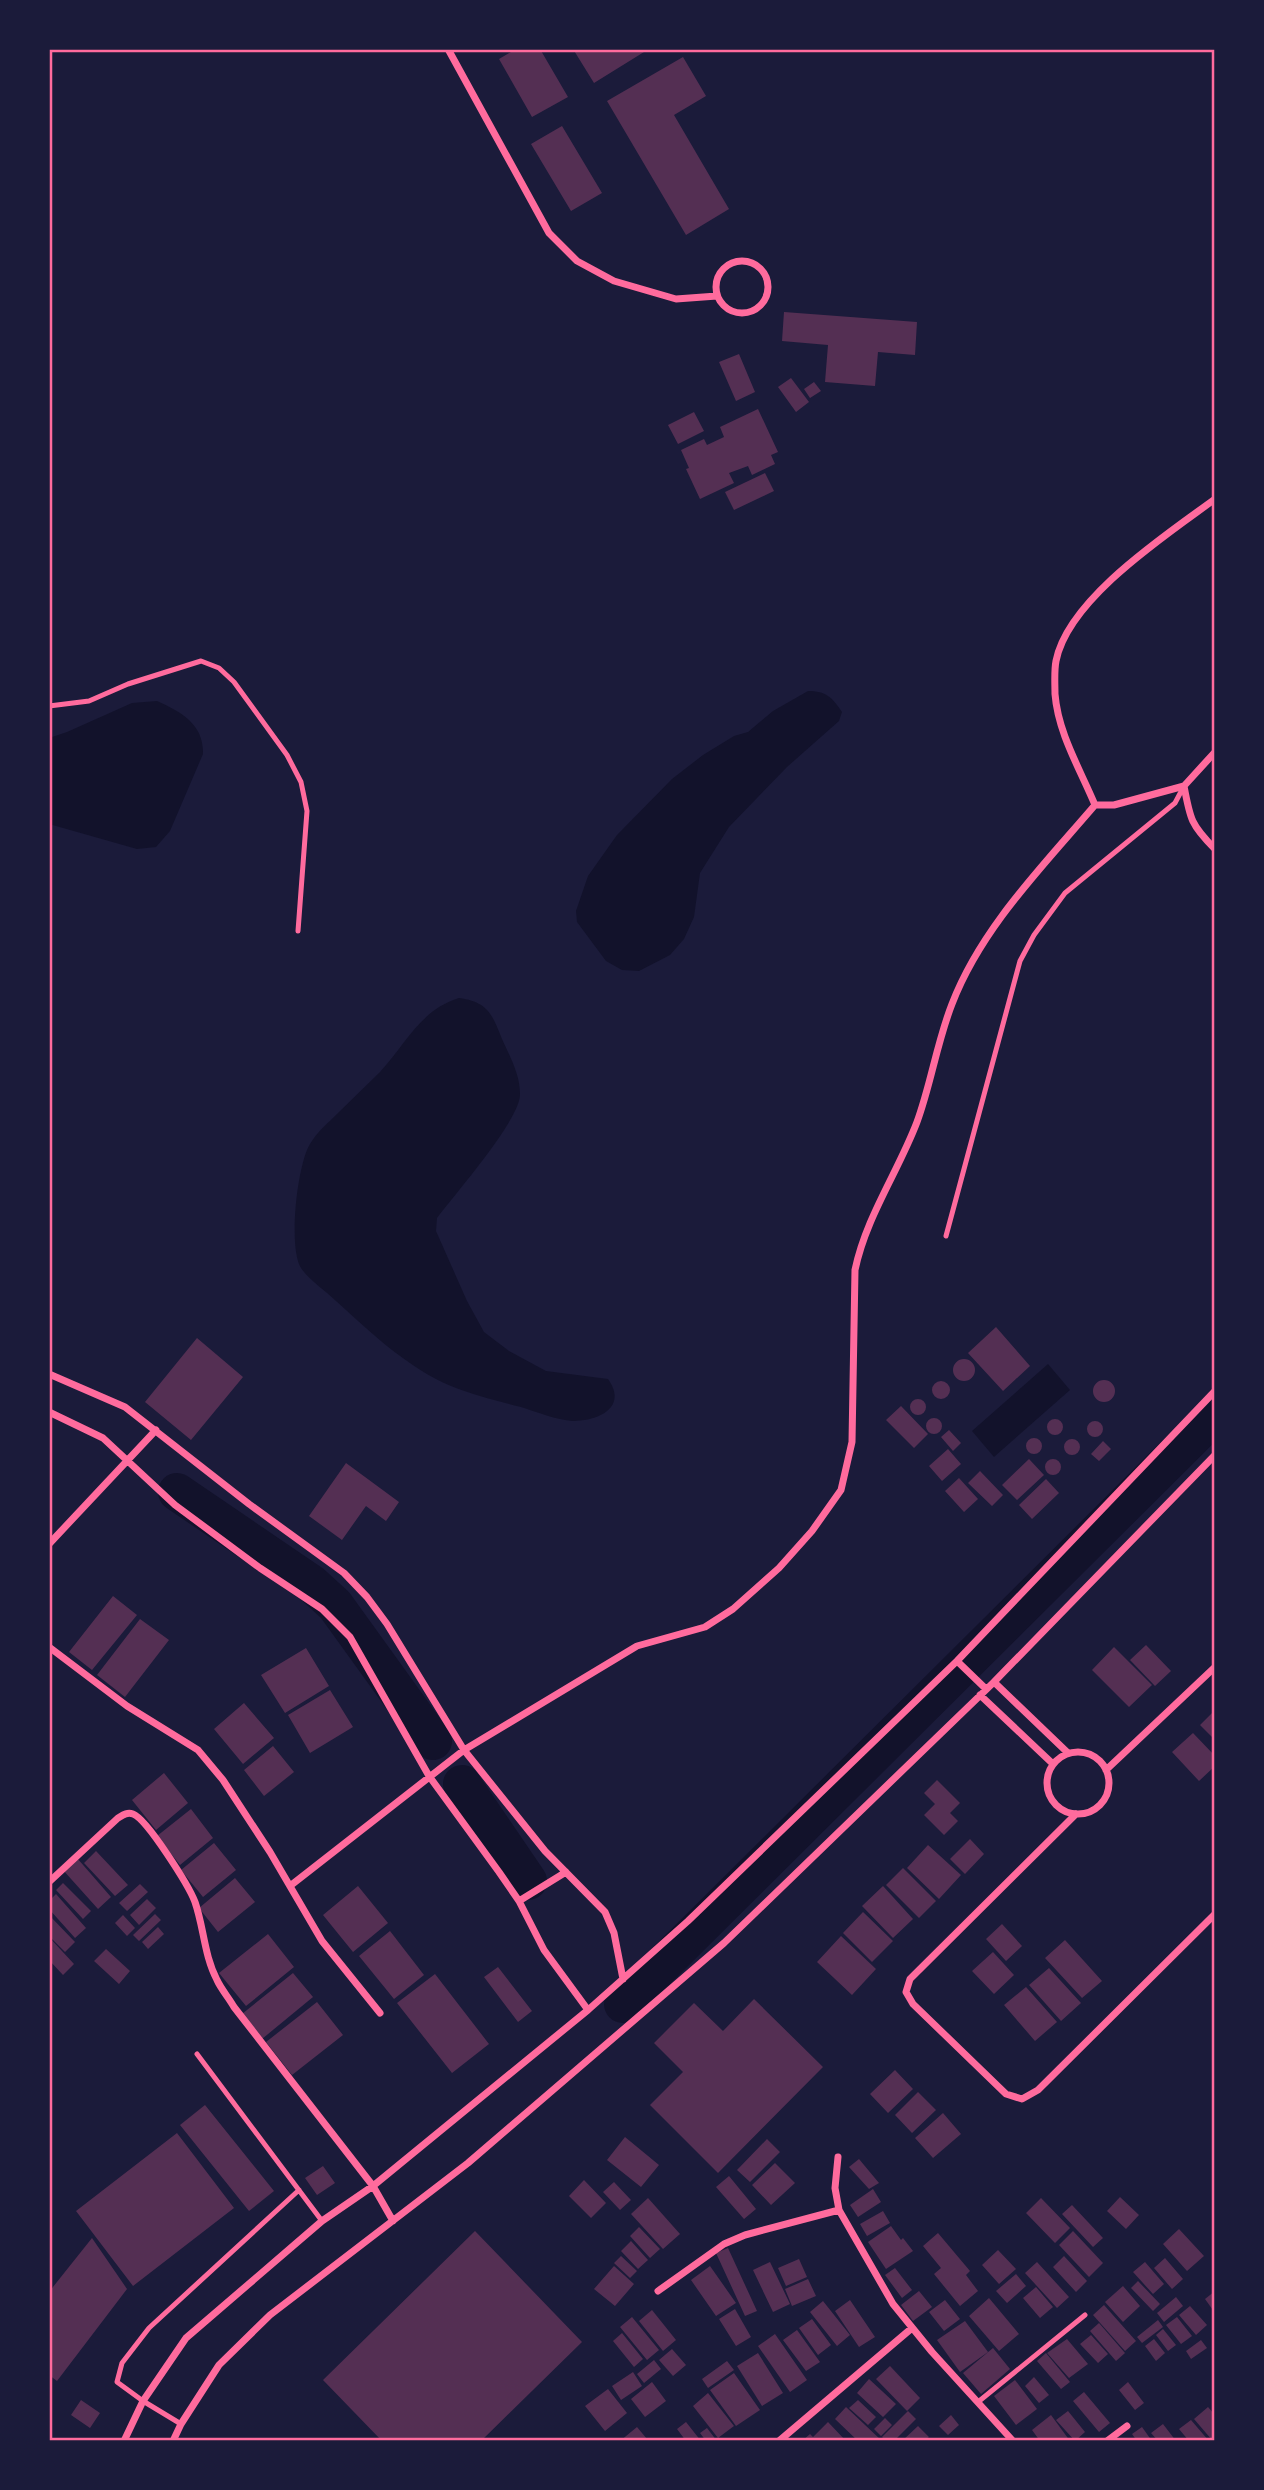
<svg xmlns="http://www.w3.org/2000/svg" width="1264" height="2490" font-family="'Noto Sans',sans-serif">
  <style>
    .water { fill: #12122b }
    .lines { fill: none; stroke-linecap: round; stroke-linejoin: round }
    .river { stroke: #12122b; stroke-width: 38 }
    .building { fill: #542f53 }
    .service { stroke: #ff6b9d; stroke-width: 5 }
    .minor { stroke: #ff6b9d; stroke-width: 7 }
    .neatline { fill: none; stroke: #ff6b9d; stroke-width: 2.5 }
  </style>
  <rect width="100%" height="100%" fill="#1b1b3a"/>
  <!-- water -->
  <path class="water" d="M808,691C826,691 832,697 842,712L839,721L787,767L729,827L700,873L694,917L684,939L670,955L639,971L622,970L606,961L577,922L576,911L588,876L617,835L672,779L703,755L734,736L748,732L773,711Z
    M157,701C181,712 204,724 203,754L170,831L156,847L137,849L49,824V738L67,732L132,703Z
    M459,998C488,1002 492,1014 502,1039C510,1057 520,1074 520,1094C521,1119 454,1195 437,1218L436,1231L467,1301L484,1332L509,1351L546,1371L608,1379C628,1407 599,1421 573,1421C556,1420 537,1412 521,1407C498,1401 473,1395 451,1386C408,1368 370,1332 336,1301C326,1291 309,1280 301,1268C288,1248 297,1165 310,1144C317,1132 328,1123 338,1113C352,1099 366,1086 380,1072C406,1044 420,1010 459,998Z
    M1048,1364L1070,1390L994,1457L972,1431Z"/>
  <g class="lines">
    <!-- river -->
    <path class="river" d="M177,1492L312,1584L335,1605L433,1741
      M462,1784L528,1881
      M623,2004L1215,1415"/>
  </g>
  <!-- building -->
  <path class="building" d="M516,49H540L568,97L532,117L499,59Z
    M573,49H642L644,52L594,83Z
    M683,57L706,96L674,115L729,209L686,235L607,101Z
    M562,126L602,193L571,211L531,144Z
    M784,312L917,322L915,355L878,352L875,386L825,382L828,345L782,341Z
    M739,354L755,392L736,401L719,362Z
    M791,378L809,402L796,412L778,387Z
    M814,382L821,391L810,398L804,389Z
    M758,409L778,452L771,455L775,464L752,475L748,466L729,473L734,483L700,499L686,469L689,468L681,450L704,439L707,445L724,437L720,427Z
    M694,412L704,431L678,444L668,425Z
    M765,473L774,491L734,510L725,492Z
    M996,1327L1030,1366L1003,1391L968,1353Z
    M197,1338L243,1377L191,1440L145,1402Z
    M953 1370a11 11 0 1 1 22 0a11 11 0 1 1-22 0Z
    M1093 1391a11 11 0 1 1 22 0a11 11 0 1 1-22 0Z
    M932 1390a9 9 0 1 1 18 0a9 9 0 1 1-18 0Z
    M910 1407a8 8 0 1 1 16 0a8 8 0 1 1-16 0Z
    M901,1406L928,1434L914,1448L886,1420Z
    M926 1426a8 8 0 1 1 16 0a8 8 0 1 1-16 0Z
    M1047 1427a8 8 0 1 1 16 0a8 8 0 1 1-16 0Z
    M1087 1429a8 8 0 1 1 16 0a8 8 0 1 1-16 0Z
    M949,1430L961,1443L953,1451L941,1437Z
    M1026 1446a8 8 0 1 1 16 0a8 8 0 1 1-16 0Z
    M1064 1447a8 8 0 1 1 16 0a8 8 0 1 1-16 0Z
    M1103,1441L1111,1449L1099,1461L1091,1454Z
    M948,1449L961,1464L942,1481L929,1466Z
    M1029,1459L1044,1475L1017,1500L1002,1485Z
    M1045 1467a8 8 0 1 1 16 0a8 8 0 1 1-16 0Z
    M346,1463L399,1502L386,1521L366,1506L342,1540L309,1516Z
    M980,1471L1003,1495L992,1506L968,1483Z
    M959,1478L978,1499L964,1512L945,1491Z
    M1046,1479L1059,1493L1032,1519L1019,1505Z
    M113,1596L137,1615L92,1670L69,1652Z
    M140,1619L169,1640L125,1697L97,1675Z
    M1146,1645L1171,1671L1155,1686L1130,1660Z
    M1114,1647L1152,1685L1129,1707L1092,1670Z
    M306,1648L329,1686L285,1713L261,1675Z
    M330,1690L353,1727L310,1753L288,1715Z
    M244,1703L274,1738L243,1764L214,1729Z
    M1215,1710V1740L1200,1725Z
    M1193,1733L1215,1756V1766L1199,1781L1172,1752Z
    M273,1746L294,1772L264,1796L244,1770Z
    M164,1773L188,1803L156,1830L132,1800Z
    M937,1780L960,1803L950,1813L958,1821L944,1835L924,1815L935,1804L924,1793Z
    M191,1809L213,1838L180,1865L157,1836Z
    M970,1839L984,1854L965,1874L950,1859Z
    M214,1843L236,1870L203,1897L181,1870Z
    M928,1845L961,1875L939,1899L907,1868Z
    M96,1851L128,1885L115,1896L84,1863Z
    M77,1858L111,1897L98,1909L63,1870Z
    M903,1868L936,1901L919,1918L886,1885Z
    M235,1878L255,1902L218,1932L199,1908Z
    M63,1883L91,1911L83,1919L56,1890Z
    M140,1884L148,1892L127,1911L119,1903Z
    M358,1886L388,1923L353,1952L323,1915Z
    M883,1886L913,1919L893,1938L862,1906Z
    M56,1894L86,1928L75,1938L49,1909V1901Z
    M147,1899L156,1908L139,1925L130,1915Z
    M863,1912L893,1941L872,1962L843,1933Z
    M155,1914L161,1920L139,1941L133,1935Z
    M49,1915L75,1942L65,1952L49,1936Z
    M123,1915L135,1928L127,1936L115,1923Z
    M1002,1924L1022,1946L1006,1961L986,1939Z
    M158,1927L164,1934L148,1949L142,1942Z
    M390,1931L424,1975L394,1999L359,1956Z
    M268,1934L294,1967L246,2006L219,1973Z
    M841,1936L876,1969L852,1995L817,1962Z
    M49,1937L74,1964L63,1975L49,1960Z
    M1065,1940L1102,1981L1082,1998L1045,1958Z
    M106,1949L130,1971L119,1984L94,1961Z
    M993,1952L1014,1975L994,1994L972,1971Z
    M498,1967L532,2011L518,2022L484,1977Z
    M1049,1968L1081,2003L1061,2021L1029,1985Z
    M293,1973L313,1997L262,2039L242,2014Z
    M435,1974L489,2044L452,2073L397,2003Z
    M1026,1987L1057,2022L1035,2041L1004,2005Z
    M754,1999L823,2067L718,2173L650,2105L683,2072L654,2043L694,2003L723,2031Z
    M317,2002L343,2035L292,2075L266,2042Z
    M895,2070L913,2089L888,2113L870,2094Z
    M918,2092L936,2110L912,2133L895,2115Z
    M205,2105L274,2191L249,2211L180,2125Z
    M943,2113L961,2134L933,2158L915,2138Z
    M177,2133L234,2208L133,2286L76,2211Z
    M625,2137L659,2165L641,2187L607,2160Z
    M767,2139L780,2152L750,2182L737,2170Z
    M859,2159L879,2183L869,2189L849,2167Z
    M775,2163L795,2183L771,2205L752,2185Z
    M323,2166L335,2183L317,2195L305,2178Z
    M729,2176L756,2209L744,2219L716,2187Z
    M584,2180L606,2203L591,2218L569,2196Z
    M614,2182L631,2200L620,2210L603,2192Z
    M873,2189L881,2202L858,2217L850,2205Z
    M1120,2197L1139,2215L1126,2229L1107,2211Z
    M648,2198L680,2234L663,2249L631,2214Z
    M1041,2198L1070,2228L1055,2243L1026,2213Z
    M1072,2205L1103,2238L1093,2247L1062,2214Z
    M883,2211L890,2223L867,2236L860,2224Z
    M891,2226L901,2240L903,2238L913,2251L886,2269L868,2242Z
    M639,2227L660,2249L650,2258L630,2236Z
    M1179,2229L1204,2256L1187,2271L1163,2244Z
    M475,2231L582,2342L481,2441H382L323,2380Z
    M1073,2231L1103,2263L1089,2277L1059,2245Z
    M938,2233L970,2271L966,2275L978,2291L960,2306L934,2274L941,2268L923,2246Z
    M92,2238L127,2289L57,2381L49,2375V2292Z
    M631,2241L648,2260L638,2269L621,2251Z
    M728,2248L757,2311L745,2316L716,2253Z
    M998,2250L1016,2269L999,2284L982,2265Z
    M621,2256L637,2271L630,2278L614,2263Z
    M1064,2256L1087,2281L1076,2292L1053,2267Z
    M1165,2258L1183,2279L1172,2289L1154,2268Z
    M799,2259L807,2277L786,2286L778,2268Z
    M770,2262L790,2304L773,2312L753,2270Z
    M1037,2262L1069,2297L1057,2308L1025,2273Z
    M1145,2262L1164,2284L1153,2294L1133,2272Z
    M614,2266L634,2284L615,2306L594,2289Z
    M710,2266L736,2303L716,2316L691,2280Z
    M895,2268L912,2290L902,2298L885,2275Z
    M1016,2274L1026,2286L1007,2303L996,2291Z
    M808,2279L816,2296L792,2306L785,2289Z
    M1138,2281L1160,2304L1153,2311L1131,2288Z
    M1123,2286L1140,2306L1123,2322L1105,2302Z
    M1036,2287L1053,2307L1040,2318L1023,2298Z
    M919,2291L932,2307L913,2321L901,2305Z
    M1215,2291V2313L1205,2299Z
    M1176,2297L1183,2306L1164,2322L1157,2313Z
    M989,2298L1019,2334L999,2351L969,2316Z
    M850,2300L875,2337L859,2347L835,2311Z
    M945,2300L960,2319L944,2331L929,2312Z
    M823,2301L850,2335L837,2346L810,2312Z
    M1104,2305L1136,2341L1125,2351L1093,2315Z
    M1190,2306L1207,2325L1196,2335L1179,2315Z
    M735,2309L751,2337L736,2346L719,2319Z
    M652,2310L676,2340L663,2351L639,2321Z
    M632,2317L659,2350L647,2360L620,2327Z
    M1177,2317L1192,2336L1181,2344L1166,2325Z
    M812,2319L831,2345L818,2355L799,2328Z
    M1158,2320L1163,2327L1142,2343L1137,2337Z
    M965,2321L988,2352L960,2372L937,2340Z
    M1099,2323L1125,2353L1116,2361L1090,2331Z
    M1163,2329L1176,2345L1168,2351L1156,2335Z
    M797,2330L820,2362L806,2371L783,2340Z
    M622,2333L643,2359L634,2367L613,2341Z
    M775,2334L807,2380L790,2392L758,2346Z
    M1091,2335L1108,2354L1098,2363L1080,2344Z
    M1067,2339L1088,2364L1069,2378L1047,2353Z
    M1154,2339L1165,2353L1156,2361L1145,2346Z
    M1201,2340L1207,2348L1191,2359L1186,2351Z
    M993,2348L1010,2369L981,2394L963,2373Z
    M672,2349L686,2365L673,2376L659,2360Z
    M758,2353L783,2393L762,2406L737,2366Z
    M1046,2353L1070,2382L1061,2389L1037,2361Z
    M654,2360L661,2369L644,2383L637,2374Z
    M727,2361L734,2370L708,2388L702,2379Z
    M890,2366L920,2398L907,2411L876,2379Z
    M633,2372L642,2386L621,2400L612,2386Z
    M734,2373L760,2410L736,2426L710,2390Z
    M1034,2377L1049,2395L1039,2403L1025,2386Z
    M869,2379L896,2404L883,2417L857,2393Z
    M1015,2380L1037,2409L1016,2425L994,2396Z
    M652,2382L666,2401L645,2417L631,2399Z
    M1128,2382L1144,2403L1135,2410L1119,2390Z
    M608,2389L627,2413L605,2431L585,2406Z
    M1084,2392L1110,2423L1099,2432L1073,2401Z
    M708,2393L734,2426L718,2438L693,2406Z
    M81,2400L100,2413L90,2428L71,2415Z
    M858,2400L876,2417L868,2425L849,2408Z
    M846,2407L882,2441H858L835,2419Z
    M1208,2407L1215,2415V2437L1212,2440L1194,2419Z
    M908,2411L916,2419L894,2441H886L882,2437Z
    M1068,2411L1085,2432L1075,2441L1056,2420Z
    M951,2415L959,2425L948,2435L939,2426Z
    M1051,2415L1070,2441H1040L1032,2430Z
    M885,2418L892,2425L881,2436L874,2429Z
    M1191,2420L1209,2441H1189L1179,2429Z
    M686,2422L701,2441H686L677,2429Z
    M828,2422L846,2441H802L810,2434L813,2437Z
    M1163,2424L1176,2441H1158L1151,2433Z
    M918,2426L929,2437L924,2441H902Z
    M637,2427L647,2439L620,2441Z
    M1142,2427L1152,2441H1137L1132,2434Z
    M707,2428L717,2441H706L700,2433Z"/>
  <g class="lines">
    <!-- service -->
    <path class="service" d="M49,706L89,701L128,684L201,661L219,668L234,682L287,755L301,782L307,811L298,931
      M946,1236L1020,961L1034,935L1065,893L1175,803L1184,786
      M197,2054L322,2221
      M978,2402L1085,2315
      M181,2424L143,2401L117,2382L122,2363L149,2328L299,2190"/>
    <!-- minor -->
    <path class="minor" d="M448,49L549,233L577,261L614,281L676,299L717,296
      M716 287a26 26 0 1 1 52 0a26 26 0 1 1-52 0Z
      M1184,786C1190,819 1191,825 1215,849
      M1095,805C1080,769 1058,733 1055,694C1055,684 1054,671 1056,661C1068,599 1166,535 1215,499
      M49,1374L125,1407L249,1504L344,1573L367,1597L387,1624L464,1750L545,1851L605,1912L614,1933L623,1979
      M49,1412L103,1438L175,1505L260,1568L322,1609L350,1637L429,1776L499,1872L519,1901L544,1950L588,2010
      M49,1544L156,1430
      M49,1647L127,1706L198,1750L223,1780L270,1852L322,1941L380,2013
      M957,1661L986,1689
      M994,1682L1068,1753
      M980,1695L1053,1764
      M1047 1783a31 31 0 1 1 62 0a31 31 0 1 1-62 0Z
      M1106,1770L1215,1667
      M1076,1814L910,1979L906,1992L913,2004L1006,2094L1022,2099L1038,2090L1215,1914
      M49,1882L118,1818C123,1815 127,1812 133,1814C147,1819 189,1886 195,1902C204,1928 204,1955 217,1980C221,1989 229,1998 234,2007L373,2186L393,2221
      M290,1886L464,1750L637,1646L705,1627L733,1609L779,1568L812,1531L841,1490L852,1442L855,1270C866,1217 898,1172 917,1122C931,1084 937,1042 952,1004C981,928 1043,866 1095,805H1114L1184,786L1215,752
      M519,1901L566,1872
      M838,2157L835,2188L839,2210L893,2304L932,2352L1013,2441
      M658,2291L724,2244L745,2235L839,2210
      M124,2441L143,2401L186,2338L322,2221L373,2186L588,2010L688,1921L957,1661L1215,1391
      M173,2441L181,2424L219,2365L270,2315L468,2163L724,1943L994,1682L1215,1455
      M779,2441L912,2328
      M1107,2441L1127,2426"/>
  </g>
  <!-- border -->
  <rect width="1264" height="2490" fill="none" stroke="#1b1b3a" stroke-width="102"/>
  <rect x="51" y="51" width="1162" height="2388" class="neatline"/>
</svg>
